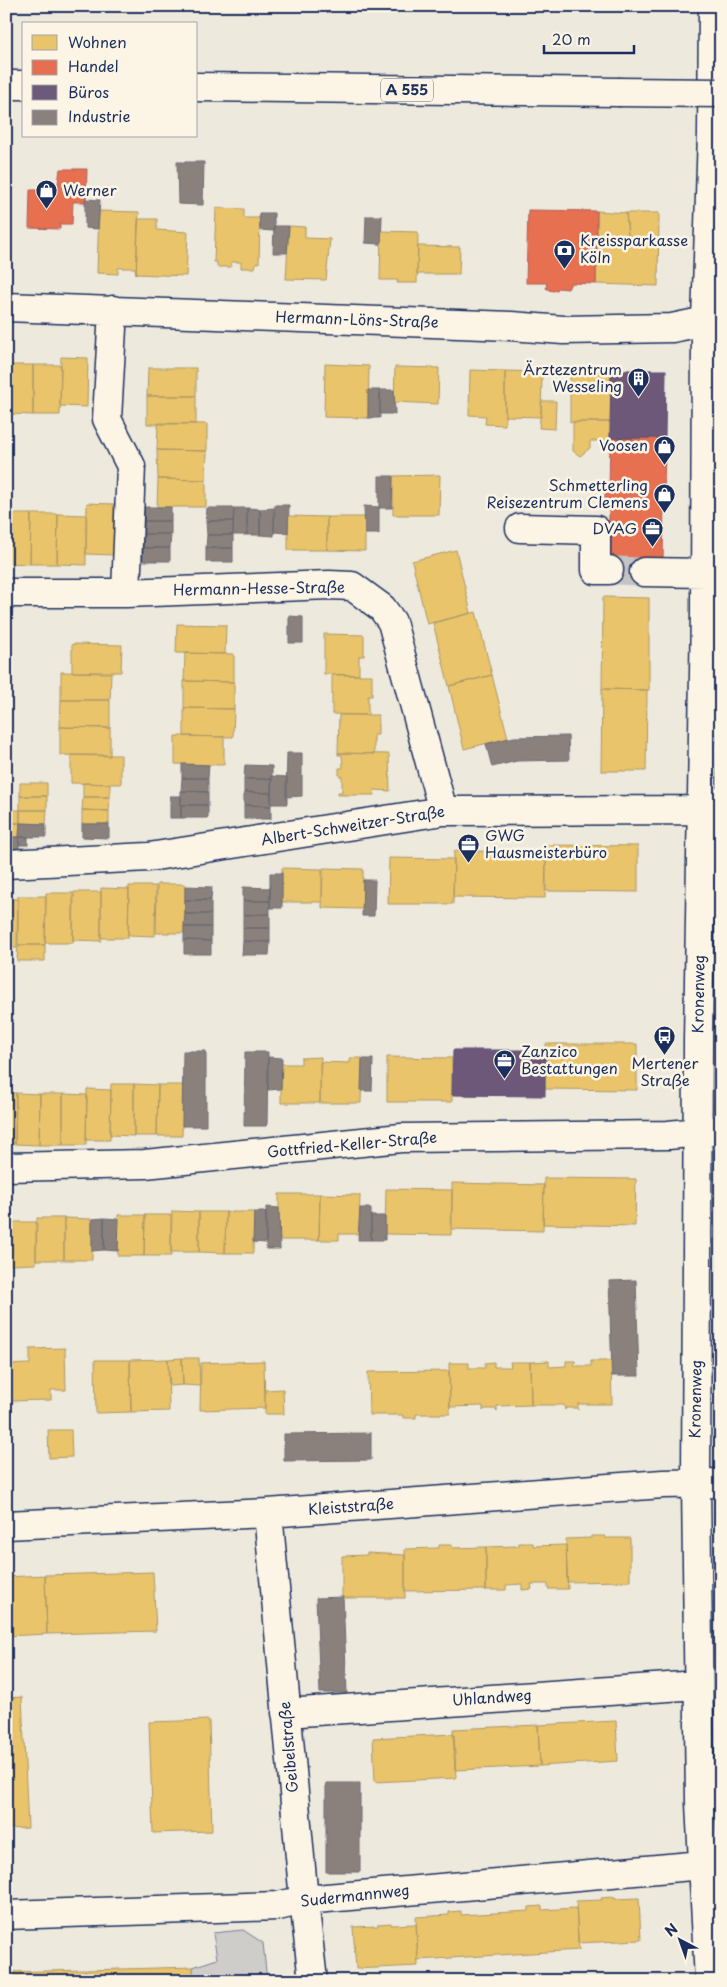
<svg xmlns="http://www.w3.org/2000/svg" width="727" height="1987" font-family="'Playpen Sans',sans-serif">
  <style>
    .green { fill: #cfcdca; stroke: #757e94 }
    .homes { fill: #e9c46a; stroke: #ab9766 }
    .shops { fill: #e76f51; stroke: #aa5c55 }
    .offices { fill: #6d597a; stroke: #544c72 }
    .industry { fill: #8a817c; stroke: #696873 }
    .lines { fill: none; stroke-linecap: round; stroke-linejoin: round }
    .minor-tunnel { stroke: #c4c4c4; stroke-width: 28; stroke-dasharray: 28 14; stroke-linecap: butt }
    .minor-casing { stroke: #1b2f5e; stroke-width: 31 }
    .highway-casing { stroke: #1b2f5e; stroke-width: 31 }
    .minor { stroke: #fcf5e5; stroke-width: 28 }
    .highway { stroke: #fcf5e5; stroke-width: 28 }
    .highway-bridge-casing { stroke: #1b2f5e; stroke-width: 31; stroke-linecap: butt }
    .highway-bridge { stroke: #fcf5e5; stroke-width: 28 }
    .labels { text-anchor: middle; stroke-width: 5; stroke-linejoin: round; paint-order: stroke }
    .shield { fill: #fcf5e5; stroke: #5e6a86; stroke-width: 1 }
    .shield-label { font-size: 14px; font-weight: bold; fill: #1b2f5e }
    .poi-label { font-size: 15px; fill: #1b2f5e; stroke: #fcf5e5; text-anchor: start }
    .street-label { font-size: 15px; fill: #1b2f5e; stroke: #fcf5e5 }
  </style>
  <rect width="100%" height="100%" fill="#eee9dd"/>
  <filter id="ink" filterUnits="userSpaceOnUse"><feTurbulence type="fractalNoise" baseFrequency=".02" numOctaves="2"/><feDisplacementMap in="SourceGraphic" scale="10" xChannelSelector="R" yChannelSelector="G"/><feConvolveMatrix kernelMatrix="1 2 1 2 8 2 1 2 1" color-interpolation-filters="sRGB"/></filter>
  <g filter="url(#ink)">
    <!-- green -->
    <path class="green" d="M243,1930L263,1943L267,1981H193V1967L217,1959L213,1933Z"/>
    <!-- homes -->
    <path class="homes" d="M216,208L244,209V218H260L259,263H256L255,268H241V262H231V267H217V262H214Z
      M99,211L139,212L136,274L135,268H118V274L97,273Z
      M597,211L626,213L628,236L597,235Z
      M626,213H659L658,286L596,284L597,235L628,236Z
      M138,219H157V230L188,232L186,276L136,274Z
      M289,226L305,227V238L330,239L326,280L286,279Z
      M381,231L418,232L417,283H397L398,280H380Z
      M418,246L460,247L459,274H417Z
      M61,357L88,358L87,407L60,406Z
      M325,364L369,366L368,418L324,417Z
      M6,365H33V415L6,414Z
      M33,365H61L60,415H33Z
      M395,367L439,368L438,404L394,402Z
      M148,368H196V396H147Z
      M470,370L505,371V425L485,424L486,416L469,415Z
      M570,370H611L610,422H570Z
      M505,371L542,372L541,417L505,416Z
      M147,396H196V424H147Z
      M542,401H556L555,429L539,428Z
      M573,422H610V441H590V448L580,456L573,451Z
      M158,423L207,424V451L157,450Z
      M157,450L207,451L206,480L158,479Z
      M440,475L439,515H393V476Z
      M158,479L206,480V507H157Z
      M87,503L114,504V555L86,554Z
      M6,514H31L30,564L6,563Z
      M31,514H58L57,564H30Z
      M58,514L86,515V565L57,564Z
      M288,516L327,517V550H288Z
      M327,517H365V551L327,550Z
      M456,550L471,613L427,624L412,561Z
      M609,561H644V580H609Z
      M603,597L649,598V690L602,689Z
      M476,612L492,675L449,686L433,623Z
      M177,624L226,625L225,654L176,653Z
      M324,634L364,635V656H359V675L324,674Z
      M72,644L122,645L121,672H72Z
      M185,653L234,654V682L184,681Z
      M61,672L111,673L110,700H61Z
      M332,675H372V696H368V715L332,714Z
      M492,675L508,738L464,749L449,686Z
      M184,681L234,682V709L184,708Z
      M602,689L647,690L646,771H601Z
      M61,700H110V728L60,727Z
      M184,708L234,709L233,737L184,736Z
      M339,715H378V735H374V754L338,753Z
      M60,727L110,728V756L60,755Z
      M175,736L224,737V765L175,764Z
      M338,753L389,754L390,791L374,790V795H338V792H342V776H339V768H343L342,755H338Z
      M71,755H121V784L71,783Z
      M20,783H47V796H20Z
      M83,783L110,784V797H83Z
      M20,796H47V810H20Z
      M83,797H110L109,811L82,810Z
      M6,810H20V823H6Z
      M20,810H47L46,824L20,823Z
      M82,810L109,811V824H82Z
      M6,823H20L19,837H6Z
      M546,845L638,846V892L546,891Z
      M454,851L546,852L545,898L453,897Z
      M389,858L454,859L453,904H388Z
      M282,868L322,869V902H282Z
      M323,868L363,869V909L322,908Z
      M157,884H185L184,933H156Z
      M129,886H156L155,936L128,935Z
      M101,888L129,889L128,938H101Z
      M74,892H101V941L73,940Z
      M46,893H73V943H45Z
      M18,896H46L45,945H18Z
      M6,899H18L17,948H6Z
      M18,945H45V961H17Z
      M546,1044H637V1090L545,1089Z
      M321,1057L320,1103H281V1064H301V1058Z
      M387,1057L452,1058V1102H387Z
      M350,1058H362L361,1103H320V1062L350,1063Z
      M111,1084H134V1136L110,1135Z
      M134,1084L158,1085L157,1136H134Z
      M158,1085H183L182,1136H157Z
      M87,1089L111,1090L110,1140H86Z
      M6,1093H16L15,1144H6Z
      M16,1093L40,1094L39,1145L15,1144Z
      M40,1094H63V1145H39Z
      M63,1094L87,1095L86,1145H63Z
      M544,1178L636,1179L635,1226L543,1224Z
      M452,1183L544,1185L543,1231L452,1229Z
      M386,1189L452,1190L451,1235L385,1234Z
      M279,1194H320L319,1240H279Z
      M320,1194L360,1195L359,1234H339V1240H319Z
      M172,1211L199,1212V1252H171Z
      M199,1212H226L225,1253L199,1252Z
      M226,1212H254L253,1253H225Z
      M118,1215H145L144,1256H118Z
      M145,1215H171V1256H144Z
      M37,1218H64V1260H36Z
      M64,1218L92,1219V1260H64Z
      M6,1222H9V1265H6Z
      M9,1222H36V1264L9,1265Z
      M65,1348L66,1390H51V1400L6,1401V1365L30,1364V1349Z
      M182,1358L183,1385L170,1386L168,1359Z
      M182,1358H199L200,1386L183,1385Z
      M168,1359L169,1411L131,1412L130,1360Z
      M95,1360H130L131,1412L96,1413Z
      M264,1361L265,1408L200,1410L201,1363Z
      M549,1361V1367L566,1366V1361H575V1366H591V1361H611L612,1404H578V1410L577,1408H566L565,1410L564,1405H531L530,1362Z
      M494,1362V1367H511L510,1362H530L531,1405L497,1406V1411L496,1409H485L483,1411V1406L450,1407L449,1363H469V1368H485V1363Z
      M449,1371L450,1414H416V1418H403V1415H369L368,1372Z
      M283,1389L284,1414H265V1390Z
      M48,1430H71L72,1457L49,1458Z
      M591,1536H605V1538H630V1581L567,1582L566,1539L591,1538Z
      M519,1543H533V1546L566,1545L568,1589H548V1584H531L532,1589L522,1590V1584L506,1585V1590H486V1547L519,1546Z
      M439,1545H452V1548L486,1547V1590L405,1591V1549L439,1548Z
      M367,1553L405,1555V1598H344L342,1597V1556L367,1555Z
      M153,1572L156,1631L47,1634L45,1575Z
      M45,1575L47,1634L6,1636V1577Z
      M22,1697L28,1828L6,1829V1698Z
      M209,1720L212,1831L153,1833L149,1722Z
      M616,1721L618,1761L540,1766L538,1725Z
      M538,1725L540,1766L455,1770L453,1729Z
      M454,1734L456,1778L375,1782L373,1738Z
      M614,1897V1899L639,1898L641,1940L578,1943L576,1901L602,1900L601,1898Z
      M542,1906V1910L576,1908L579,1950L418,1960L416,1917L449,1915V1912L461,1911V1915L529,1911V1907Z
      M391,1923V1925L416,1924L418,1966L356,1969L353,1927L378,1926V1924Z
      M193,1967V1981H86L85,1970Z
      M85,1970L86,1981H6V1972Z"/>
    <!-- shops -->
    <path class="shops" d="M60,169H87L86,202H73L72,224H60V229L29,228L30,190H57Z
      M528,210L597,211L596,284L571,283L568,289L558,288L557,290L553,291L549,290L546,288L547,283H526Z
      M610,438H665L663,561H609V505H605V492L609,491Z"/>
    <!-- offices -->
    <path class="offices" d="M611,370H666L665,438H610Z
      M453,1050H545V1096L452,1095Z"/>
    <!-- industry -->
    <path class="industry" d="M177,162H204L203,205L178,204Z
      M85,199L100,200L98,229L85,228Z
      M259,213H274V231L260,230Z
      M366,216H382L381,244L365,243Z
      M274,226H289L287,253H273Z
      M368,390H380V418H368Z
      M380,390H394L395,414H380Z
      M379,476H393L392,508H379Z
      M275,505H289L288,533L274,532Z
      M364,506L379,507V534H365Z
      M144,507H171V521H144Z
      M207,508H234L233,521H206Z
      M234,508H247V535H233Z
      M247,508L260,509V535H247Z
      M274,508V536L260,535V509Z
      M144,521H171V534H144Z
      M206,521H233V535H207Z
      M144,534H171L170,548H143Z
      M207,535H233V548H206Z
      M143,548H170V561H143Z
      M206,548H233V562H206Z
      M289,616L303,617V643H289Z
      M568,736L569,760L517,761L492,767L486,744L514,737Z
      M287,753H302V796L286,797Z
      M182,764L209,765L208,778H182Z
      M245,765L272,766V779H244Z
      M271,776L287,777V804H271Z
      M182,778H208V792L181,791Z
      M244,779H272L271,793L244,792Z
      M181,791L208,792V805H181Z
      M244,792L271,793V806L244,805Z
      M170,796H181V818H170Z
      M181,805H208V818H181Z
      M244,805L271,806V819H244Z
      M20,823L46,824V837H19Z
      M82,824H109V838L82,837Z
      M6,837H19V850H6Z
      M19,837H28V845H19Z
      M270,873H282V908H270Z
      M363,880H375L374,916H362Z
      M185,886L212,887L211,900H185Z
      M243,887L270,888V901H243Z
      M185,900H211V914H185Z
      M243,901H270V914L243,915Z
      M185,914H211V927H184Z
      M270,914V928H243V915Z
      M184,927H211V941L184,940Z
      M243,928H270V942L243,941Z
      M184,940L211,941V954H184Z
      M243,941L270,942L269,955H242Z
      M183,1051H206V1126H182Z
      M245,1052H268L267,1126H244Z
      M268,1057L282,1058L281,1089L268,1090Z
      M362,1059H373L372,1091H361Z
      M266,1207L279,1208L280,1249H266Z
      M360,1208H371V1240H358Z
      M254,1212H266V1243L253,1242Z
      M371,1216H385V1240H371Z
      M104,1218V1250L92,1251V1219Z
      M104,1218L119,1219L118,1251L104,1250Z
      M636,1280L639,1376H612L609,1281Z
      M371,1433V1460L284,1461V1434Z
      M343,1597L347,1693H320L316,1598Z
      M326,1783H360V1872H326Z"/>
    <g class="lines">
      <!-- minor-tunnel -->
      <path class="minor-tunnel" d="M609,570L644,572"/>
      <defs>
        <path id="minor" d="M6,307L511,326L563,330L672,328L706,321H721
          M113,310L107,419L131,466L126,593
          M520,528L596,530V570H609
          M644,572L705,573
          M6,593H126L329,585L352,586L382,608L392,622L443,811
          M6,864L149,857L443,811L702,810L719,802
          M6,1167L145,1164L401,1138L668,1135L721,1130
          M268,1513L304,1900L313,1981
          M6,1525L268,1513L663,1484L721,1483
          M286,1713L698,1685
          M6,1915L278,1906L304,1900L703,1865
          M709,1981L700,1803L696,1484L698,1041L705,612L706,321L712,133L713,6"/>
        <path id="highway" d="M6,85H24
          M196,87L618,92"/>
      </defs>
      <!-- minor casing -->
      <use href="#minor" class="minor-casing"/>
      <!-- highway casing -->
      <use href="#highway" class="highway-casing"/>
      <!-- minor -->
      <use href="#minor" class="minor"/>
      <!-- highway -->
      <use href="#highway" class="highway"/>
      <defs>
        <path id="highway-bridge" d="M618,92L721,93"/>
      </defs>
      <!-- highway-bridge casing -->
      <use href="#highway-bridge" class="highway-bridge-casing"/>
      <!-- highway-bridge -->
      <use href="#highway-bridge" class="highway-bridge"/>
    </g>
  </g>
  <!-- icons -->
  <defs>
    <symbol id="shop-pin" viewBox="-11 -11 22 30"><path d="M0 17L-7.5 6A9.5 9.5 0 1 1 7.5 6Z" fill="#1b2f5e" stroke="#fcf5e5"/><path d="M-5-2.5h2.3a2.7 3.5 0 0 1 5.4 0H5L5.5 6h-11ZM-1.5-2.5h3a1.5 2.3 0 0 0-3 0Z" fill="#fff"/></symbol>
    <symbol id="bank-pin" viewBox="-11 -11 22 30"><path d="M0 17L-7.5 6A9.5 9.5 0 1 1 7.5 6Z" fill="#1b2f5e" stroke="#fcf5e5"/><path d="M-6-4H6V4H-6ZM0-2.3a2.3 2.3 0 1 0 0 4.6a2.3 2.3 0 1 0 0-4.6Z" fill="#fff"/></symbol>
    <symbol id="building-pin" viewBox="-11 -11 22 30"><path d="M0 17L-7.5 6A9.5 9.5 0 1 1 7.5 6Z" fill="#1b2f5e" stroke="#fcf5e5"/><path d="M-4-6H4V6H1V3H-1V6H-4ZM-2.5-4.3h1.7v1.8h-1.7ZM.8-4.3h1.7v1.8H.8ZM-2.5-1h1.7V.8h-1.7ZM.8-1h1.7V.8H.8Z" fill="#fff"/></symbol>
    <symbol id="office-pin" viewBox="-11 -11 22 30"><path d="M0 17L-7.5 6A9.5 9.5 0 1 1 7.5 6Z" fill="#1b2f5e" stroke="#fcf5e5"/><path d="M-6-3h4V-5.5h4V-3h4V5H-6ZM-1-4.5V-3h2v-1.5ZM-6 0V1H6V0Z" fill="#fff"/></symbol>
    <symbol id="bus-pin" viewBox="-11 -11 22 30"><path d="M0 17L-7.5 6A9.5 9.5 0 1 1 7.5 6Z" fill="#1b2f5e" stroke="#fcf5e5"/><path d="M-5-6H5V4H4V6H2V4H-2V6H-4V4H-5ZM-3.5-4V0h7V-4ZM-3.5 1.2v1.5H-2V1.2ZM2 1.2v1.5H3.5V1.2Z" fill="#fff"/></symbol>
  </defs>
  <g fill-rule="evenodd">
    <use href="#shop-pin" x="34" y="178" width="25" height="34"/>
    <use href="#bank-pin" x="552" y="238" width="25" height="34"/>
    <use href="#building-pin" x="626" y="366" width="25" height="34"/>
    <use href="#shop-pin" x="652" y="434" width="25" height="34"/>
    <use href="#shop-pin" x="652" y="482" width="25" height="34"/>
    <use href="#office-pin" x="640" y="516" width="25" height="34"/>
    <use href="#office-pin" x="456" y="832" width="25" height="34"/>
    <use href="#bus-pin" x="652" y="1024" width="25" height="34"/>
    <use href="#office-pin" x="492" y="1048" width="25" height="34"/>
  </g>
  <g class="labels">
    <!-- shield labels -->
    <rect class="shield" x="381" y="78.5" width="52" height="23" rx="4"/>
    <g class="shield-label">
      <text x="407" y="95">A 555</text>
    </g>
    <!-- poi labels -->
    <g class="poi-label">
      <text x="63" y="196">Werner</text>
      <text x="580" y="246">Kreissparkasse<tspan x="580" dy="17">Köln</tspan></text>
      <text x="622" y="375" text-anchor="end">Ärztezentrum<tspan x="622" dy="17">Wesseling</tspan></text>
      <text x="648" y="451" text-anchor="end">Voosen</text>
      <text x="648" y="491" text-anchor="end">Schmetterling<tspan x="648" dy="17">Reisezentrum Clemens</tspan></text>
      <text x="637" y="534" text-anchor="end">DVAG</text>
      <text x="485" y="841">GWG<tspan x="485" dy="17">Hausmeisterbüro</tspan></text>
      <text x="521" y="1057">Zanzico<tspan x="521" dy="17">Bestattungen</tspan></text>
      <text x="665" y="1069" text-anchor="middle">Mertener<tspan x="665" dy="17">Straße</tspan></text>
    </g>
    <!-- street labels -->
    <g class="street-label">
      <text transform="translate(357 320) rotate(2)" y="5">Hermann-Löns-Straße</text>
      <text transform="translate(259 589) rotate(-1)" y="5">Hermann-Hesse-Straße</text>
      <text transform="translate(353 826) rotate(-9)" y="5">Albert-Schweitzer-Straße</text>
      <text transform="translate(699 994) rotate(-89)" y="5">Kronenweg</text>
      <text transform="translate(352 1145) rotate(-5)" y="5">Gottfried-Keller-Straße</text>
      <text transform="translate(696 1399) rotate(-89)" y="5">Kronenweg</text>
      <text transform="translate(351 1507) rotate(-4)" y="5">Kleiststraße</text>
      <text transform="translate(492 1698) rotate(-4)" y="5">Uhlandweg</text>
      <text transform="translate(289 1747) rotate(-95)" y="5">Geibelstraße</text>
      <text transform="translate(355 1896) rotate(-6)" y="5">Sudermannweg</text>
    </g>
  </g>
  <!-- margin -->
  <rect width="727" height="1987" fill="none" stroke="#fcf5e5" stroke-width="25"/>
  <rect x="12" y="12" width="702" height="1962" fill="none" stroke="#1b2f5e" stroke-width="2" filter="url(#ink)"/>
  <!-- legend -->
  <rect x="22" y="22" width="175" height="115" fill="#fcf5e5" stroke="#a2a6af"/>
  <rect x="32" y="35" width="25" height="15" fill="#e9c46a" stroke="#a2a6af"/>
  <text x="68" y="48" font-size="15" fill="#1b2f5e">Wohnen</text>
  <rect x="32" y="60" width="25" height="15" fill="#e76f51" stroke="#a2a6af"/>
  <text x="68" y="72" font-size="15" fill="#1b2f5e">Handel</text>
  <rect x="32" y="85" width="25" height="15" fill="#6d597a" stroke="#a2a6af"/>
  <text x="68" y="98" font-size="15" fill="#1b2f5e">Büros</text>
  <rect x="32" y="110" width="25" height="15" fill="#8a817c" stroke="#a2a6af"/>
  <text x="68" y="122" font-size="15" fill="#1b2f5e">Industrie</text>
  <!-- north arrow -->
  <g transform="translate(680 1940) rotate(319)" stroke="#fcf5e5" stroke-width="4" paint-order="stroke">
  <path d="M0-4L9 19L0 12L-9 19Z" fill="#1b2f5e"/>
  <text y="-8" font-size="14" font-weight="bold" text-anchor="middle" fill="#1b2f5e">N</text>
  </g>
  <!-- scale -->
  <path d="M544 45v8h90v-8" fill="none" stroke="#1b2f5e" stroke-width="2.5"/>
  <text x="552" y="45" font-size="15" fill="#1b2f5e" stroke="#fcf5e5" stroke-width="4" paint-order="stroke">20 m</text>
</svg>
